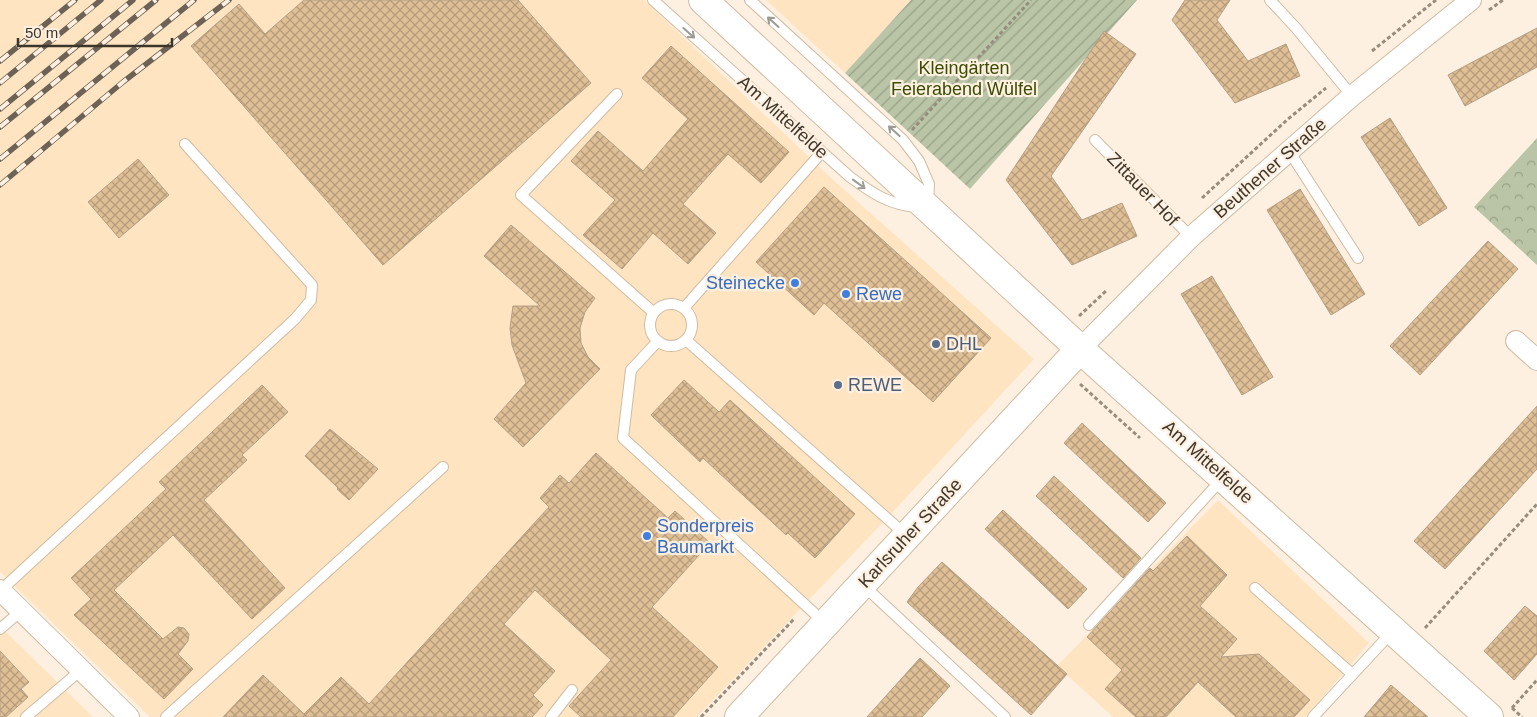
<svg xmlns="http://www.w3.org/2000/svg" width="1537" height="717" font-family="Helvetica,sans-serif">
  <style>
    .built { fill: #ffe4c2 }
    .forest { fill: url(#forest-crowns) }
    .garden { fill: url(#garden-furrows) }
    .building { fill: url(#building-cross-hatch); stroke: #b49f85 }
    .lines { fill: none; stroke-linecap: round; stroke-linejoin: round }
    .lane-casing { stroke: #d0bba1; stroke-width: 12 }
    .street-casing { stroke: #d0bba1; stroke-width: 22 }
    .secondary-casing { stroke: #d0bba1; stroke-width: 30 }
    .path { stroke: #978d7f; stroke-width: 3; stroke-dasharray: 4 2.5; stroke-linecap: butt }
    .lane { stroke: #fff; stroke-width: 10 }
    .street { stroke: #fff; stroke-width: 20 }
    .secondary { stroke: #fff; stroke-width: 28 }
    .rail-casing { stroke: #6c6356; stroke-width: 5.5 }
    .rail { stroke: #fef0e0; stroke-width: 4; stroke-dasharray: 11; stroke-linecap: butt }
    .oneway { stroke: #9e9a94 }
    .shop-dot { fill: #3f7fe0; stroke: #fef0e0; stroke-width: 2 }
    .service-dot { fill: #5c6f8a; stroke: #fef0e0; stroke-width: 2 }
    .labels { text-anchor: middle; stroke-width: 4.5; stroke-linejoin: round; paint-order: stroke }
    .park-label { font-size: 18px; fill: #394c02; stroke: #fef0e0 }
    .street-label { font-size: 18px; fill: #3d352a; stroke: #fef0e0 }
    .shop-label { font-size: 18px; fill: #366cbe; stroke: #fef0e0; text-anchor: start }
    .service-label { font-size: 18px; fill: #4e5e75; stroke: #fef0e0; text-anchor: start }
  </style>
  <defs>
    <pattern id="forest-crowns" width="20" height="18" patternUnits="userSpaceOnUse" patternTransform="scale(1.25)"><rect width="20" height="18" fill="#b9c5a6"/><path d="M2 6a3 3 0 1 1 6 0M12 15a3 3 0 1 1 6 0" fill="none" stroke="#98a187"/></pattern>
    <pattern id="garden-furrows" width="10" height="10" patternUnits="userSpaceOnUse" patternTransform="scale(1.25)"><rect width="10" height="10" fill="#b9c5a6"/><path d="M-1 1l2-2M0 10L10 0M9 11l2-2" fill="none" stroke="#98a187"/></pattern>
    <pattern id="building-cross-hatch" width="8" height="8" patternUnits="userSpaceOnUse" patternTransform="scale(1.25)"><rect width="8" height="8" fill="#dfbf96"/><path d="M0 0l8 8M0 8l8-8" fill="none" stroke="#b69c7b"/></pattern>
  </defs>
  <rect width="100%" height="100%" fill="#fef0e0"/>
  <!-- built -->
  <path class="built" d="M0,0H644L829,176L1034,359L892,513L697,717H150L0,572Z
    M766,0H911L845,73Z
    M1218,500L1369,643L1306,717H1113L1057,666Z
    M0,626L93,717H0Z"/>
  <!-- forest -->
  <path class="forest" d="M1537,138V265L1474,207Z"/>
  <!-- garden -->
  <path class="garden" d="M911,0H1137L970,189L845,73Z"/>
  <!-- building -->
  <path class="building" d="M304,0H518L591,83L383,265L191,46L239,4L265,34Z
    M1185,0H1230L1217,20L1248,61L1286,44L1300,76L1235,103L1172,20Z
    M1537,28V67L1465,106L1448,75Z
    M1104,31L1136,54L1051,176L1082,220L1122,203L1137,236L1072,265L1006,180Z
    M671,46L789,152L761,183L728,154L683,204L716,233L688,264L653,233L622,269L583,235L615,200L571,161L598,131L643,171L688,119L642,78Z
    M1390,118L1447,208L1419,226L1361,137Z
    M138,159L169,195L119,238L88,202Z
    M824,187L991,338L933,402L824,303L814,315L756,262Z
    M1300,189L1365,294L1331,315L1267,210Z
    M511,225L595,298L585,312L580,328L581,343L588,357L600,369L523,447L494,419L526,383L512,345L510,328L513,306H540L484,256Z
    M1488,241L1518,269L1420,375L1390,346Z
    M1212,276L1273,377L1242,395L1181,294Z
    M684,380L719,412L730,400L855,514L815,558L788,533L786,535L703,458L700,462L651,415Z
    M262,385L288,412L242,455L247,460L204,500L285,588L252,619L173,535L114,590L163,639L178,627L184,628L189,634L188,641L178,654L193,669L164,699L74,615L91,599L71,578L166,489L159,482Z
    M1537,406V469L1445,569L1414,541Z
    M1082,423L1166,503L1148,522L1064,443Z
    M330,429L378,469L349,500L337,489L338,488L305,456Z
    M596,453L668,518L675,511L710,543L652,607L718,667L673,717H581L569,706L611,660L535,590L504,624L555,671L533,695L543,705L532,717H223L263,675L304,714L341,677L369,704L549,507L540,498L560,475L569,483Z
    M1054,476L1141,558L1123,578L1036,496Z
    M1003,510L1087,589L1068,609L985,529Z
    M1187,536L1227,575L1200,606L1237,639L1221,657L1259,654L1310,700L1294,717H1236L1198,682L1166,717H1136L1105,689L1122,670L1087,637L1150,568L1153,571Z
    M942,562L1067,674L1031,715L907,602L918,587Z
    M1525,606L1537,616V654L1514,680L1484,651Z
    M0,651L29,682L21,689L28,697L6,717H0Z
    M920,658L950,686L922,717H867Z
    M1391,685L1428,717H1364Z"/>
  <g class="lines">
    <defs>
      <path id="lane" d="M653,0L850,177C872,193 889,205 917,207
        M750,0L903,140L919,161L929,184L928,204
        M1270,0L1296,28L1352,96
        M617,94L521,195L654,313
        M1095,140L1191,237
        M1289,151L1358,258
        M650 325a21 21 0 1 1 42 0a21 21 0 1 1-42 0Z
        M684,308L822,152
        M686,340L907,536
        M658,341L631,370L623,438L825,623
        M863,585L1005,717
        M1255,588L1352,674
        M0,591L295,319L311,300L312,285L185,144
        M1089,625L1223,478
        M0,629L21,611
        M26,717L81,670
        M166,717L443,467
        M551,717L572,690
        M1313,717L1393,631"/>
      <path id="street" d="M1516,341L1537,360
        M1080,349L1191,237L1352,96L1471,0
        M0,590L129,717"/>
      <path id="secondary" d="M703,0L1080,349L1489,717
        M739,717L1080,349"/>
    </defs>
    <!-- lane casing -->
    <use href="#lane" class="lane-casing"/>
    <!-- street casing -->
    <use href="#street" class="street-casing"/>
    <!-- secondary casing -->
    <use href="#secondary" class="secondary-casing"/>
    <!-- path -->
    <path class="path" d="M1489,10L1503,0
      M1372,51L1436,0
      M912,130L1031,0
      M1202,198L1288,119L1326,88
      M1079,316L1106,291
      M1080,384L1140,438
      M1425,628L1537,504
      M1512,708L1522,717
      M1512,708L1537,680
      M701,717L794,619"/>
    <!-- lane -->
    <use href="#lane" class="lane"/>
    <!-- street -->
    <use href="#street" class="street"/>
    <!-- secondary -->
    <use href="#secondary" class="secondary"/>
    <defs>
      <path id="rail" d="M0,61L75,0
        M0,83L101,0
        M0,109L133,0
        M0,127L156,0
        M0,159L194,0
        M0,185L123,82L229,0"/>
    </defs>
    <!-- rail casing -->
    <use href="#rail" class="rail-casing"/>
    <!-- rail -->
    <use href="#rail" class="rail"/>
  </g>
  <!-- one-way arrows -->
  <defs><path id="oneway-shaft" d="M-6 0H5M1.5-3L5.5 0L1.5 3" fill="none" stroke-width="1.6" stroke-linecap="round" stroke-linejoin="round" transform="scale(1.25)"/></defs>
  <g class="oneway">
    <use href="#oneway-shaft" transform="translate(773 22) rotate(-138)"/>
    <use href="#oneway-shaft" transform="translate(689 33) rotate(42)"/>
    <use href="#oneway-shaft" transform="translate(894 131) rotate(-138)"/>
    <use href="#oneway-shaft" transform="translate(859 184) rotate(36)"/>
  </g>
  <!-- markers -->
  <g class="shop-dot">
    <circle cx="795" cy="283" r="5"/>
    <circle cx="846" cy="294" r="5"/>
    <circle cx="647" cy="536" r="5"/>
  </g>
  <g class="service-dot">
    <circle cx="936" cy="344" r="5"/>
    <circle cx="838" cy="385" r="5"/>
  </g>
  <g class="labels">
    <!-- park labels -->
    <g class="park-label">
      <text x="964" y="74">Kleingärten<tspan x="964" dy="21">Feierabend Wülfel</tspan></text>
    </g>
    <!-- street labels -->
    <g class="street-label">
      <text transform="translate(783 117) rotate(42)" y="6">Am Mittelfelde</text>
      <text transform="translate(1270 168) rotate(-41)" y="6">Beuthener Straße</text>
      <text transform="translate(1143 189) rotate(46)" y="6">Zittauer Hof</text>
      <text transform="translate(1208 462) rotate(42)" y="6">Am Mittelfelde</text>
      <text transform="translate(910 533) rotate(-47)" y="6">Karlsruher Straße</text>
    </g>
    <!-- shop labels -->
    <g class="shop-label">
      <text x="785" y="289" text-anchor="end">Steinecke</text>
      <text x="856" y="300">Rewe</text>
      <text x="657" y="532">Sonderpreis<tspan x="657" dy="21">Baumarkt</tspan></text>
    </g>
    <!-- service labels -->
    <g class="service-label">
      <text x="946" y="350">DHL</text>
      <text x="848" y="391">REWE</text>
    </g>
  </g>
  <!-- scale -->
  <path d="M18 38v8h154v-8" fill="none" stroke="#3d352a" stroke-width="2.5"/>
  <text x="25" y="38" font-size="15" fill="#3d352a" stroke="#fef0e0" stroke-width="4" paint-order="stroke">50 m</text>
</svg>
